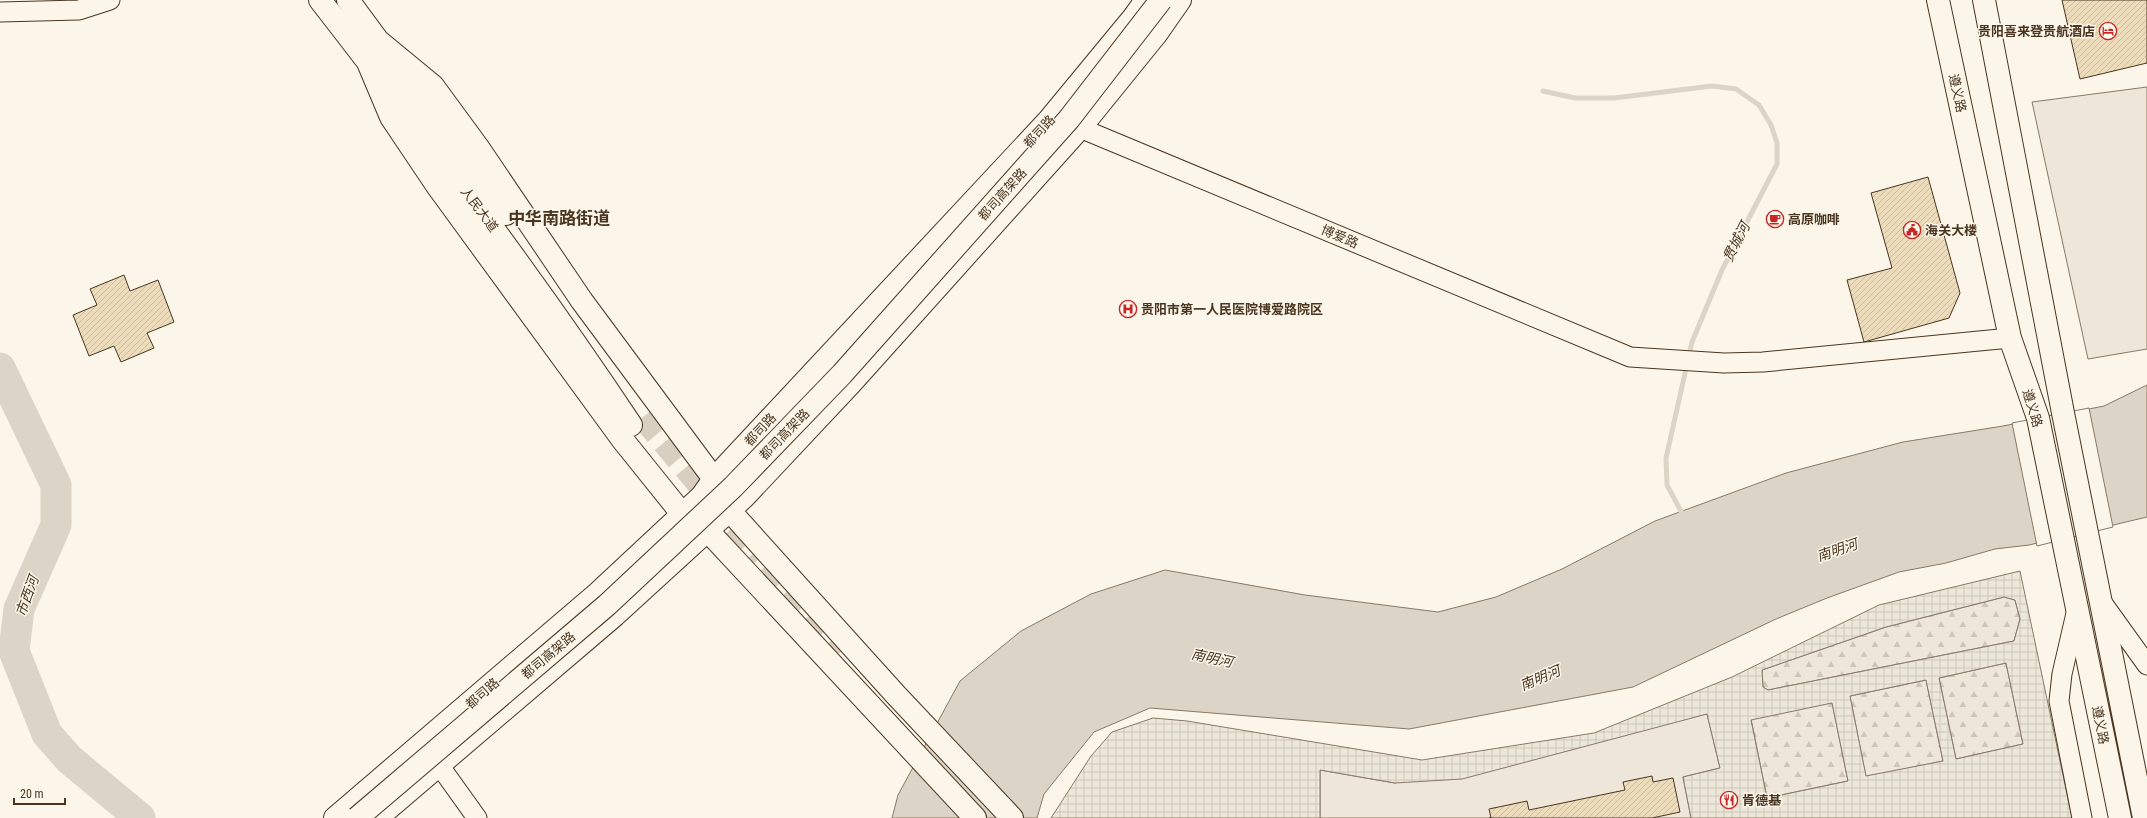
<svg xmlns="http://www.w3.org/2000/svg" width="2147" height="818" font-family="'Roboto Condensed','Noto Sans SC',sans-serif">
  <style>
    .green { fill: #ede6d9; stroke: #887966 }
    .forest { fill: url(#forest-firs); stroke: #887966 }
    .plaza { fill: url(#plaza-grid); stroke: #887966; fill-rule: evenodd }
    .water { fill: #dcd4c6; stroke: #887966 }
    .pier { fill: #fbf6e9; stroke: #887966 }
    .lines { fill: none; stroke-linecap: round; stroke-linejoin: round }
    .stream { stroke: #dcd4c6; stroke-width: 5 }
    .river { stroke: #dcd4c6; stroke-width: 31 }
    .building { fill: url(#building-hatch); stroke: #4a3520 }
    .highway-tunnel { stroke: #d8cfc1; stroke-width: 22; stroke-dasharray: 22 11; stroke-linecap: butt }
    .minor-casing { stroke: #4a3520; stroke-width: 21 }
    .major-casing { stroke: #4a3520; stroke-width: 24 }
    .minor { stroke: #fbf6e9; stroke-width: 19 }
    .major { stroke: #fbf6e9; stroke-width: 22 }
    .major-bridge-casing { stroke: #4a3520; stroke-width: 24; stroke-linecap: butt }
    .major-bridge { stroke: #fbf6e9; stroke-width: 22 }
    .labels { text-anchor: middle; stroke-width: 3; stroke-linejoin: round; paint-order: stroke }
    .poi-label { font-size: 13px; font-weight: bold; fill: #4a3520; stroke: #fbf6e9; text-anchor: start }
    .street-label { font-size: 13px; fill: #4a3520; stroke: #fbf6e9 }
    .water-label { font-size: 14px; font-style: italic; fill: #4a3520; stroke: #fbf6e9 }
    .district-label { font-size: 17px; font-weight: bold; fill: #4a3520; stroke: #fbf6e9 }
  </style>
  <defs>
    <pattern id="forest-firs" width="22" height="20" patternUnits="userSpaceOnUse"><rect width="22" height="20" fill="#ede6d9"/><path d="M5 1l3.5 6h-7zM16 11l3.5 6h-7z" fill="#cdc6ba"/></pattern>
    <pattern id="plaza-grid" width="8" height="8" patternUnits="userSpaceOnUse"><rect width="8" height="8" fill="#ede7d9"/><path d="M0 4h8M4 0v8" fill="none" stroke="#cdc7ba"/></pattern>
    <pattern id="building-hatch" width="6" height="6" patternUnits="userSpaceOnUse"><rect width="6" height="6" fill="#ecdcbc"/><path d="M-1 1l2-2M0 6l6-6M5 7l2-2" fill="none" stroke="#ccbda1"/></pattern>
  </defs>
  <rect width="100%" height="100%" fill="#fbf6e9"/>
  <!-- green -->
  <path class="green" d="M2147,87V349L2088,359L2032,102Z
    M1707,714L1720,768L1683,777L1691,818H1320V770L1395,783Z"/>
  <!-- forest -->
  <path class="forest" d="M2004,597L2015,600L2020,619L2014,641L1768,690L1763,687L1762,670L1886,627Z
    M2006,663L2023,744L1956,759L1939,678Z
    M1926,680L1943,761L1866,777L1850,696Z
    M1832,702L1848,781L1767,798L1751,719Z"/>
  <!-- plaza -->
  <path class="plaza" d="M2020,571L2072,818H1691L1683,777L1720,768L1707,714L1462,779L1395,783L1320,770V818H1051L1091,756L1112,732L1153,718L1187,721L1422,760L1594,733L1732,677L1879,605ZM2004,597L2015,600L2020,619L2014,641L1768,690L1763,687L1762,670L1886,627ZM2006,663L2023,744L1956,759L1939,678ZM1926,680L1943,761L1866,776L1850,696ZM1832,703L1848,781L1767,798L1751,720Z"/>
  <!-- water -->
  <path class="water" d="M2147,385V517L2029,545L1995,549L1946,563L1899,572L1827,598L1776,619L1633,687L1409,729L1150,708L1094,732L1044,794L1037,818H892L898,795L960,681L1021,631L1091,594L1165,570L1305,595L1438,612L1496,597L1562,569L1655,521L1786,473L1903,442L2003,426L2104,406Z"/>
  <!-- pier -->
  <path class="pier" d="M2089,408L2113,527L2037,546L2012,423Z"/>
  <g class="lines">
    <!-- stream -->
    <path class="stream" d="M1543,91L1575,98H1614L1712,86L1736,89L1759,105L1771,125L1777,143V164L1722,270L1692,342L1666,458L1667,485L1684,517"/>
    <!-- river -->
    <path class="river" d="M0,368L56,485V525L19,609L14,651L47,734L69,759L140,818"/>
  </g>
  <!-- building -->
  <path class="building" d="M2062,0H2147V63L2080,79Z
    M1928,177L1960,293L1949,318L1864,342L1847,280L1892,268L1871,193Z
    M124,275L130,291L158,280L174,322L147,333L154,348L121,362L114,346L89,356L73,315L97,305L90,289Z
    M1652,776L1653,782L1673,778L1680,812L1652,818H1489H1491L1489,809L1527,801L1529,810L1625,790L1623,782Z"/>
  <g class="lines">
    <!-- highway-tunnel -->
    <path class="highway-tunnel" d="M642,418L716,506
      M704,509L753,564
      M766,566L842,651"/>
    <defs>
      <path id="minor" d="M0,12L79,10L110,0
        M1066,125L1080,128L1630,357L1724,363L1763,362L2010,338
        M2101,601L2147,665
        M2077,609L2062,674L2059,701L2082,818
        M439,765L477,818"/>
      <path id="major" d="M320,0C428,139 534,279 631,425
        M348,0L506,214
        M1938,0L2010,338L2038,418L2120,818
        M1984,0L2063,413L2144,818
        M376,39L433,86L477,146L582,301L714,479L729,510L896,695L1012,818
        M367,60L391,117L438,187L622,439L683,515L707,530L975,818
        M335,818L598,593L702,496L714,479L1049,120L1134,17L1146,0
        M377,818L615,615L744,497L852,382L1080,128L1157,33L1180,0"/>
    </defs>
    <!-- minor casing -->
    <use href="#minor" class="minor-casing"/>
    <!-- major casing -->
    <use href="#major" class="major-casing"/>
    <!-- minor -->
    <use href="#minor" class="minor"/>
    <!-- major -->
    <use href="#major" class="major"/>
    <defs>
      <path id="major-bridge" d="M357,818L607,605L733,487L842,374L1069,119L1161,0"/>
    </defs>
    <!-- major-bridge casing -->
    <use href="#major-bridge" class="major-bridge-casing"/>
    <!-- major-bridge -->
    <use href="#major-bridge" class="major-bridge"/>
  </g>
  <!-- icons -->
  <defs>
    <symbol id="hotel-ring" viewBox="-11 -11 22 22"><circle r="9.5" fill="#fbf6e9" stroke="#c62828" stroke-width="1.5"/><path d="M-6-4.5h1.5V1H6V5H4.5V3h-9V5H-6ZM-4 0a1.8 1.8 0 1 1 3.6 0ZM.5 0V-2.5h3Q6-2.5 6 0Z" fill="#c62828"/></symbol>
    <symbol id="cafe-ring" viewBox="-11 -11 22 22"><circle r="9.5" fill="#fbf6e9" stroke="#c62828" stroke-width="1.5"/><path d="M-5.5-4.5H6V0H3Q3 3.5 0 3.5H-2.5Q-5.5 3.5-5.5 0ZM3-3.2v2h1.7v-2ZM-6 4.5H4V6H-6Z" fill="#c62828"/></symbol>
    <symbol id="civic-ring" viewBox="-11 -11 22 22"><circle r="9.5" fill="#fbf6e9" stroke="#c62828" stroke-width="1.5"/><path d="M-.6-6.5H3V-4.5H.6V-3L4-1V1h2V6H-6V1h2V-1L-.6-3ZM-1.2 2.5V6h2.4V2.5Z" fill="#c62828"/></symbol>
    <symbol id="hospital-ring" viewBox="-11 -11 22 22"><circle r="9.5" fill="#fbf6e9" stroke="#c62828" stroke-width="1.5"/><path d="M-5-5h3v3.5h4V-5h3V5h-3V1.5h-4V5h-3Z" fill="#c62828"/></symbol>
    <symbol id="restaurant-ring" viewBox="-11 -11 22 22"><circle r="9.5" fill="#fbf6e9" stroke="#c62828" stroke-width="1.5"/><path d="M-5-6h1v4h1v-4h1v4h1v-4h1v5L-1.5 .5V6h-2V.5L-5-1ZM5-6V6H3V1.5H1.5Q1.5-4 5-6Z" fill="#c62828"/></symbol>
  </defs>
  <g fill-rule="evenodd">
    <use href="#hotel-ring" x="2098" y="21" width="20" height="20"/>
    <use href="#cafe-ring" x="1765" y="209" width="20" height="20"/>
    <use href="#civic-ring" x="1902" y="220" width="20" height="20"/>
    <use href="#hospital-ring" x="1118" y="299" width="20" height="20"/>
    <use href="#restaurant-ring" x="1719" y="790" width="20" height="20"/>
  </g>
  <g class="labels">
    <!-- poi labels -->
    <g class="poi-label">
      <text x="2095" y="36" text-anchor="end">贵阳喜来登贵航酒店</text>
      <text x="1788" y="224">高原咖啡</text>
      <text x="1925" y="235">海关大楼</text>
      <text x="1141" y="314">贵阳市第一人民医院博爱路院区</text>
      <text x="1742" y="805">肯德基</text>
    </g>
    <!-- street labels -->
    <g class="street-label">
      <text transform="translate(1958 93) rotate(78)" y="5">遵义路</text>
      <text transform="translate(1039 131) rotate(-47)" y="5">都司路</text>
      <text transform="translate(1002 194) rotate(-48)" y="5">都司高架路</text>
      <text transform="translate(480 209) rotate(53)" y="5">人民大道</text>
      <text transform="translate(1340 236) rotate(23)" y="5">博爱路</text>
      <text transform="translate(2033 408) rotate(73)" y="5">遵义路</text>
      <text transform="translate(760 429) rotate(-47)" y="5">都司路</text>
      <text transform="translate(784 434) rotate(-46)" y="5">都司高架路</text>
      <text transform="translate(548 655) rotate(-40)" y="5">都司高架路</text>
      <text transform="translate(482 693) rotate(-41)" y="5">都司路</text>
      <text transform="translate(2101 725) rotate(79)" y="5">遵义路</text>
    </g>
    <!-- water labels -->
    <g class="water-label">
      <text transform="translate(1736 242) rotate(-63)" y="5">贯城河</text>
      <text transform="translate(1837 550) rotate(-19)" y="5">南明河</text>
      <text transform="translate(27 596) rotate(-70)" y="5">市西河</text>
      <text transform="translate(1212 658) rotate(12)" y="5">南明河</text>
      <text transform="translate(1540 678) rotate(-23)" y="5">南明河</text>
    </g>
    <!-- district labels -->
    <g class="district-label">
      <text x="559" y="224">中华南路街道</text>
    </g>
  </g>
  <!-- scale -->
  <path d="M14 798v6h51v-6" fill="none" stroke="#4a3520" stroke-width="2"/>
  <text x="20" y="798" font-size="12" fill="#4a3520" stroke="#fbf6e9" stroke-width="3" paint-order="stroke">20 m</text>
</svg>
